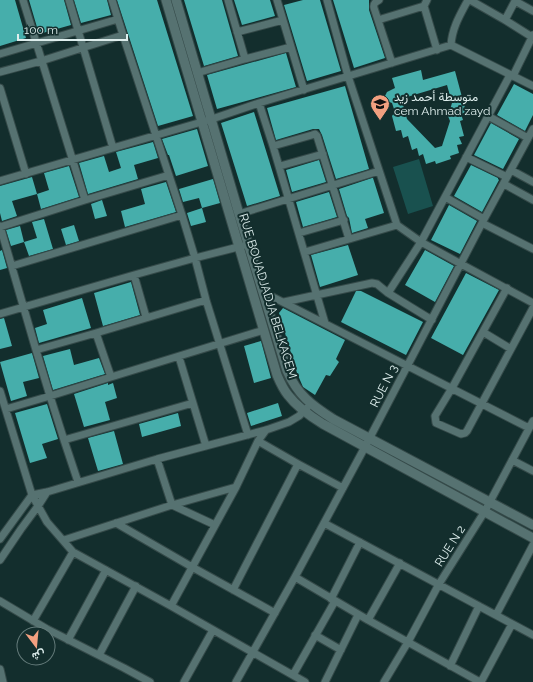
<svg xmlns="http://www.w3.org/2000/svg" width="533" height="682" font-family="Raleway,Vazirmatn,sans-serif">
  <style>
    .green { fill: #19514f }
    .building { fill: #46aeab; fill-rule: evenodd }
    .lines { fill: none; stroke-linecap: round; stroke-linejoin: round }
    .minor-casing { stroke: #354a49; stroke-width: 9 }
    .tertiary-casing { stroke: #354a49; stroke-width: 11 }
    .minor { stroke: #567271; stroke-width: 7 }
    .tertiary { stroke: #567271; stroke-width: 9 }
    .labels { text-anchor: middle; stroke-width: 4; stroke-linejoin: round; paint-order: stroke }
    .poi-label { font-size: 12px; fill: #deeeed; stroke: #132e2d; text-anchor: start }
    .street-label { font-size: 12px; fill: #deeeed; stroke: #132e2d }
  </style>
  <rect width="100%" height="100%" fill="#132e2d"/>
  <!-- green -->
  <path class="green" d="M419,159L433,206L408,214L393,167Z"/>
  <!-- building -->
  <path class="building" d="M0,0H15L26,38L0,46Z
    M29,0H64L71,25L39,34Z
    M74,0H107L111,15L81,23Z
    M117,0H157L193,116L158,126Z
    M184,0H222L238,56L204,66Z
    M234,0H270L275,16L242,25Z
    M303,0H320L341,71L307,81L284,5Z
    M333,0H369V10L385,58L354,68Z
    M286,53L296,87L217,109L207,75Z
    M421,70L423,80L455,71L466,112L461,114L463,120L460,121L464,136L459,137L462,144L457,145L459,153L450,156L451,159L436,164L435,161L426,164L423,154L419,156L417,148L412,150L408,136L403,138L401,130L396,131L392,116L395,112L392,103L387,101L385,96L387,92L395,88L392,78ZM447,85L452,103L448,116L450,121L442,146L435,148L407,119L402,101L408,100L407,97Z
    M514,84L533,94V115L525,131L497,115Z
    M345,86L369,169L336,179L322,135L319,129H313L276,140L267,108Z
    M254,112L280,196L247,206L221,123Z
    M491,123L519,139L503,169L474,155Z
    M197,129L208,166L176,176L169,155H168L162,139Z
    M153,142L158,158L134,165L138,179L88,194L79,163L104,156L109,172L121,168L116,152Z
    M319,160L326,182L292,192L286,170Z
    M471,165L498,178V179L499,180L482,212L454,196Z
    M69,166L79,197L41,209L37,194L49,190L44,173Z
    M32,177L37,194L12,201L17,216L2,221L0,213V186Z
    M372,178H373L384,213L365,219L368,228L352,233L349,218L347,216L339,189Z
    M213,179L220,203L202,208L199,198L183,202L179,189Z
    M166,182L176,212L125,227L121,211L145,204L141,189Z
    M329,192L337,217L303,227L296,202Z
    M102,200L107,216L95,219L91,204Z
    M449,205L477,221L460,254L431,240Z
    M202,208L206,222L191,226L187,213Z
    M44,219L53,249L29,256L24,242L37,238L32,222Z
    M74,225L79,241L66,245L61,229Z
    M20,226L24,242L11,246L6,230Z
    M348,245L358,275L320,287L311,255Z
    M2,250L7,268L0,270V251Z
    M425,250L454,266L435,302L405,285Z
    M466,273L499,290L463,355L431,338Z
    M131,282L140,315L103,326L94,293Z
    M356,291H361L423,322L406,355L341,322Z
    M82,298L91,328L39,343L35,328L47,324L43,310Z
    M283,308L345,340L336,359L339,362L330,376L326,375L315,395L303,387L297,373L279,313Z
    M4,318L12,346L0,349V319Z
    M261,341L271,378L254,383L244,346Z
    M70,349L74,365L99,358L105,374L53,390L43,356Z
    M32,353L39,378L23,382L27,396L11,401L0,362Z
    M108,383V385L113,383L117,398L105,402L110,420L84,427L74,394Z
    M278,403L282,416L251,426L247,413Z
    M47,404L58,439L42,444L47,458L30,463L15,413Z
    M178,413L181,426L142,437L139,424Z
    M114,431L123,464L98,471L88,438Z"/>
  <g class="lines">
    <defs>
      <path id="minor" d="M23,0L85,200
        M69,0L113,148
        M112,0L123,35L182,215L195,258L206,300L248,435
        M277,0L304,90
        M327,0L348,76L397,225L421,242L461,264L533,303
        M379,0C375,2 373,4 374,8L392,63
        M470,0L505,20L515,1
        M516,0L515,1L533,11
        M424,6L437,50
        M378,20L424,6L427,0
        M505,20L532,37
        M237,32L283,20
        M451,45C452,28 460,15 468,0
        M0,54L118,19
        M245,59L291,47
        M0,72L41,61L123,35
        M197,73L245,59L228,0
        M513,76L533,35
        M0,88L26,174
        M259,103L273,146L312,135L315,134L317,136L349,239
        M488,116L528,138
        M273,146L325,323
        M466,157L507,177
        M280,166L323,154
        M511,170L533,182
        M0,181L212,119L259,103L451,45L533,86
        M504,184L533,200
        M445,197L484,219
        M239,214L379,171
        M482,223L533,249
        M0,226L36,350
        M0,227L85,200L169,175
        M299,233L344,220
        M305,252L397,225
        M12,266L182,215
        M134,275L146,317
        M507,288L452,388L435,416L436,423L461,434L465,433L467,431L533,308
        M263,292L529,428
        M388,293L421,242L510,75
        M206,300L96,333L111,377L264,330
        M284,302L372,283L377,284L388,293L432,320
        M0,314L134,275L195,258L242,246
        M483,332L511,349
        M96,333L36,350L50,396L111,377
        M179,357L206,446
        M0,391L32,495L47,522L73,552L171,606L305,682
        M6,409L50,396L64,440L193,403
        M64,440L78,482
        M258,441L298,464
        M157,459L172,505L215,525
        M512,460L533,471
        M116,523L192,567L275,613
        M324,523L533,635
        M0,539L32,495L47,492L157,459L266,430L289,422L299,416L307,408
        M64,540L172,505L236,487L258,441L266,430
        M0,560L21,529L38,506L47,492
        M295,577L368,620L480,682
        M233,590L298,464L343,488
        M331,599L360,542
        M0,601L47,629L124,668L150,682
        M171,606L236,487
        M496,615L533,545
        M368,620L400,563
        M33,621L73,552
        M315,635L341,650
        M68,640L106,570
        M99,655L136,586
        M450,666L479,606
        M0,669L3,682
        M293,675L335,601
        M184,682L213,630
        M236,682L295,577L366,445L482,223L533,129
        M325,682L358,615
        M384,682L408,642L439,584L485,511L533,421
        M481,682L512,624"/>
      <path id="tertiary" d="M166,0L277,375C280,382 283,389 288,395C297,407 310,416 323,424L533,538
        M176,0L239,214L287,371C298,395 311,405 333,419L533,525"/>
    </defs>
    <!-- minor casing -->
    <use href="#minor" class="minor-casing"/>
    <!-- tertiary casing -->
    <use href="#tertiary" class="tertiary-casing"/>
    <!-- minor -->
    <use href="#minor" class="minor"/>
    <!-- tertiary -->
    <use href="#tertiary" class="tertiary"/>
  </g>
  <!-- icons -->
  <defs>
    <symbol id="school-pin" viewBox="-11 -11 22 30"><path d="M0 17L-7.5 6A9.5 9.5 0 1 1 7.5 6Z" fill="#f2a080" stroke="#132e2d"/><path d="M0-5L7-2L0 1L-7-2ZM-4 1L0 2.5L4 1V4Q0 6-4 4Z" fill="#111"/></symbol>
  </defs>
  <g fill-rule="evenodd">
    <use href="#school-pin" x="369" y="93" width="22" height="30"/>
  </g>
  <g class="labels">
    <!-- poi labels -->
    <g class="poi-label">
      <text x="394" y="101">متوسطة أحمد زيد<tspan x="394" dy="14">cem Ahmad zayd</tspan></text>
    </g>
    <!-- street labels -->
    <g class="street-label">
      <text transform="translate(268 296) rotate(73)" y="4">RUE BOUADJADJA BELKACEM</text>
      <text transform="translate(384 386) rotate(-63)" y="4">RUE N 3</text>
      <text transform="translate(450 546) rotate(-58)" y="4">RUE N 2</text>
    </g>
  </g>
  <!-- north arrow -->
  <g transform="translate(36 646) rotate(164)"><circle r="19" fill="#132e2d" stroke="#647b7a"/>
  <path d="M0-3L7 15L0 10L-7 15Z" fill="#f2a080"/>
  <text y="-6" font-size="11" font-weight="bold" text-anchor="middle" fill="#deeeed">ش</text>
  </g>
  <!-- scale -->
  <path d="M18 34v6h109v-6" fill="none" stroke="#deeeed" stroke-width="2"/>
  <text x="24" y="34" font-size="12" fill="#deeeed" stroke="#132e2d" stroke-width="3" paint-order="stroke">100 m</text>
</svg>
